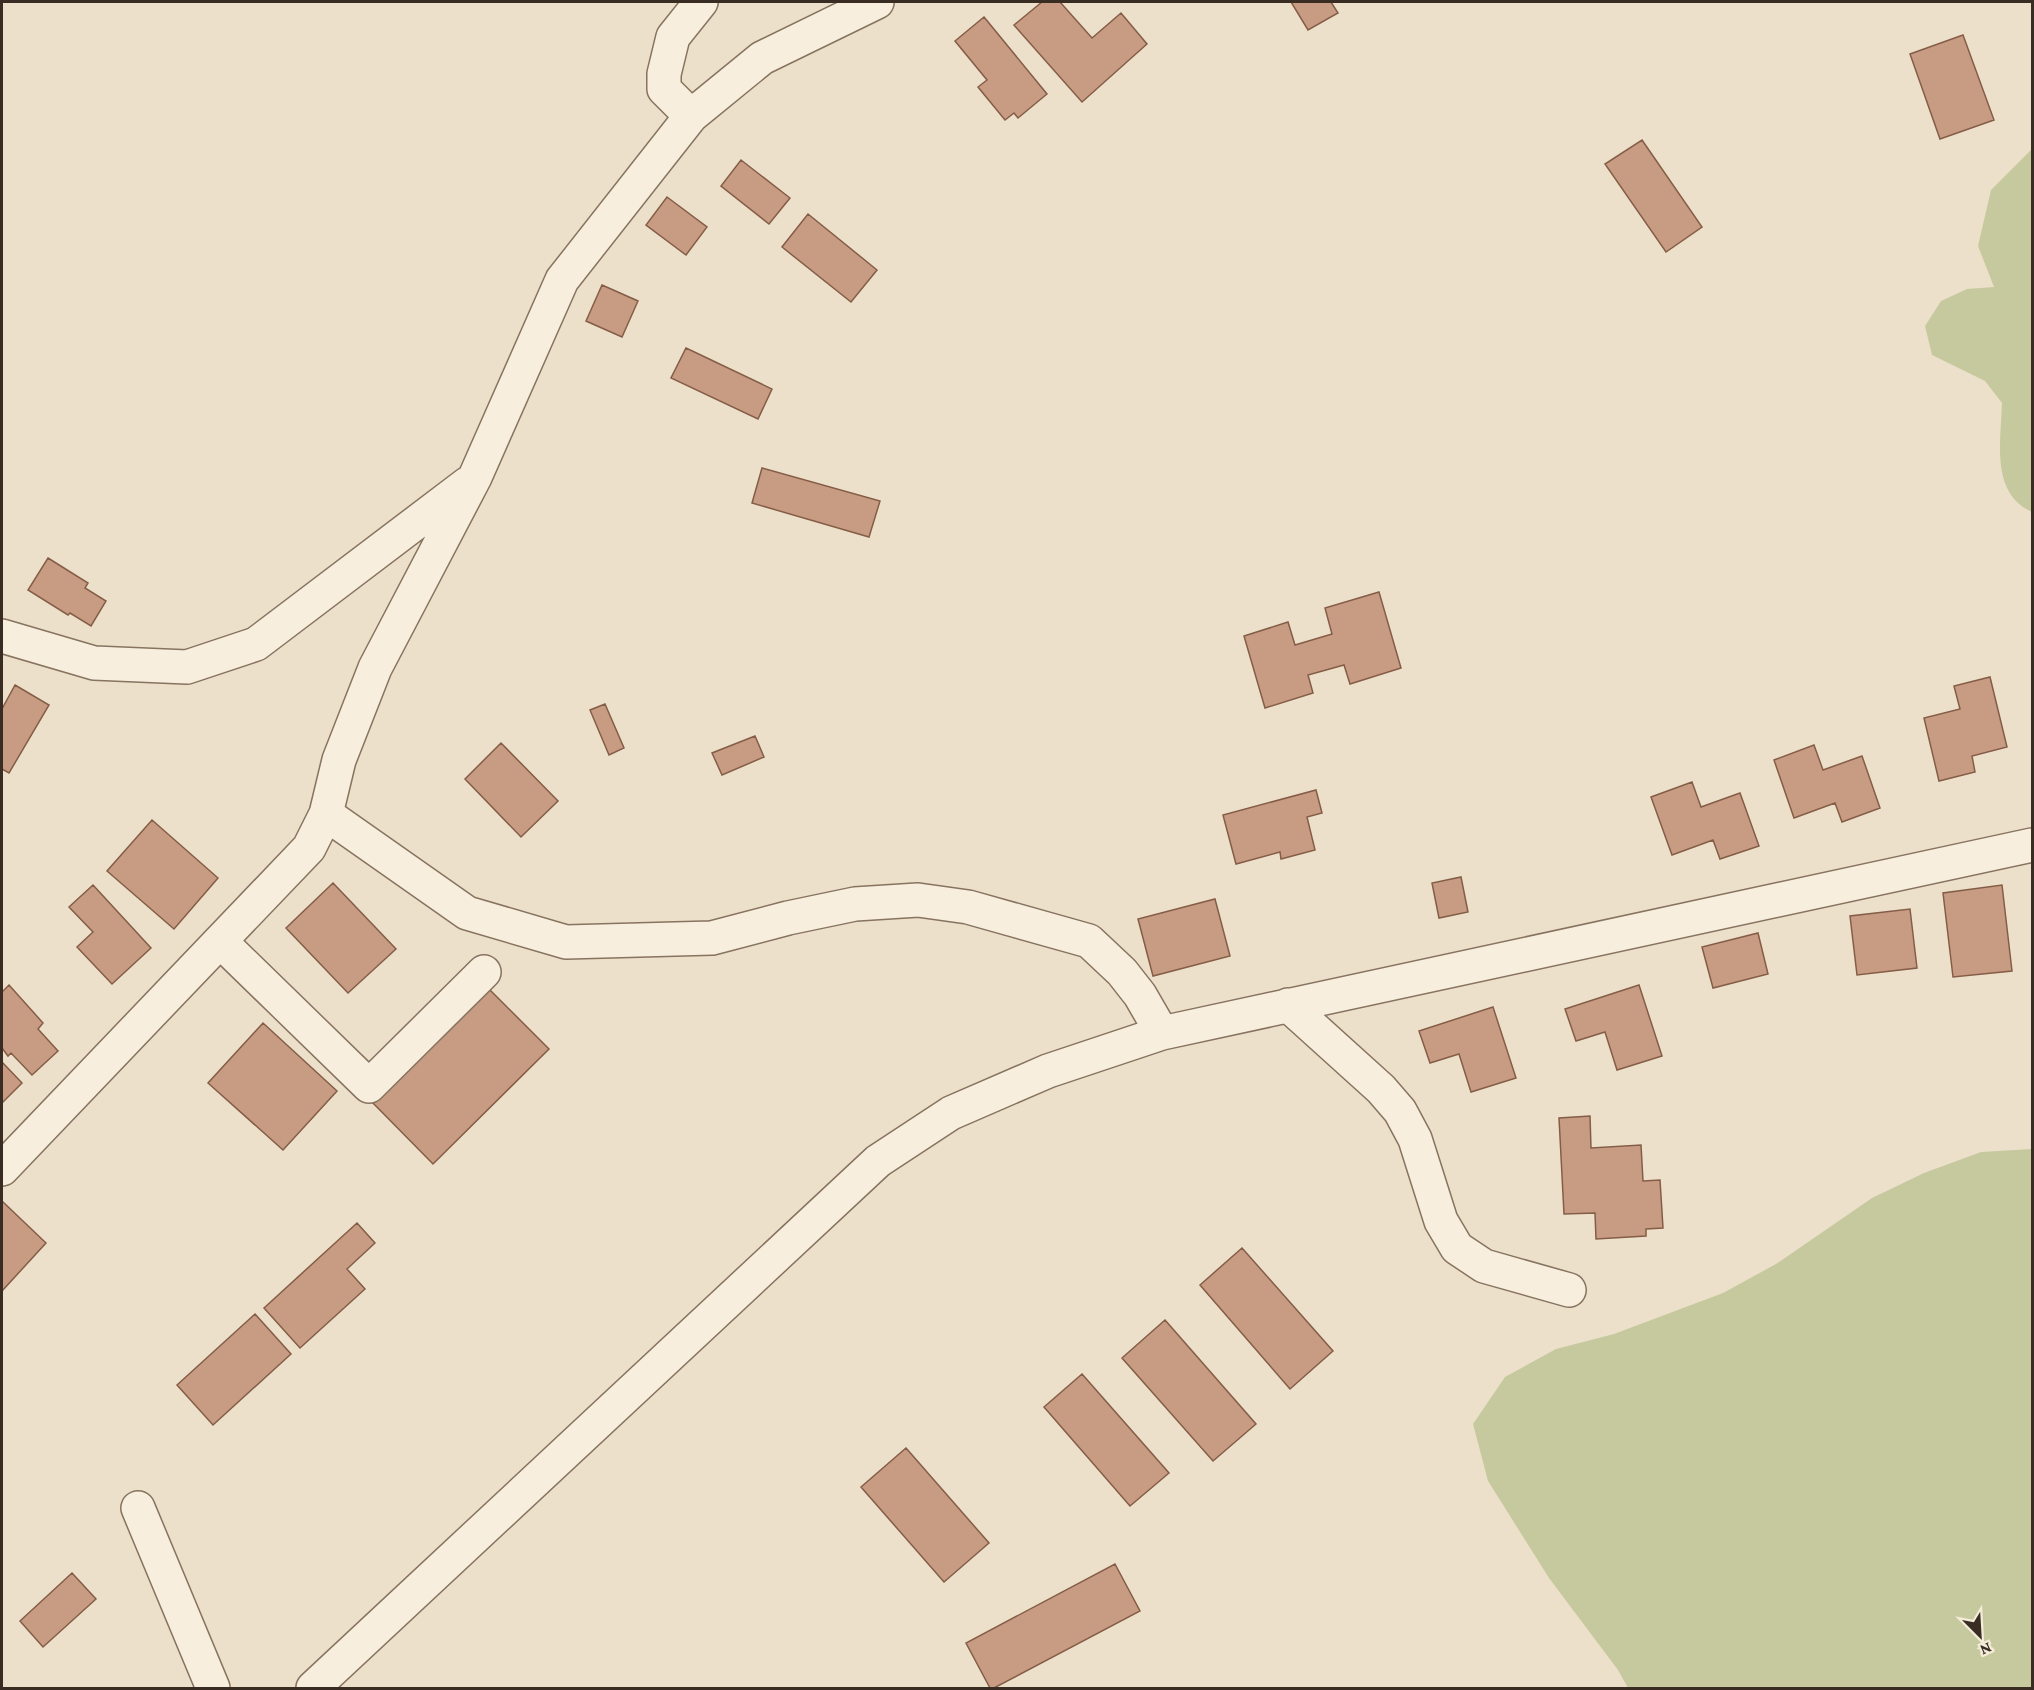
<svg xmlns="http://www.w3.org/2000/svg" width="2034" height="1690" font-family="'Crimson Pro',serif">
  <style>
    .green { fill: #c6c99e }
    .building { fill: #c79c83; stroke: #855d47; stroke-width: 1.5 }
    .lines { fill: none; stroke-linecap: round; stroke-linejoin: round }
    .minor-casing { stroke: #87735f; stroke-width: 36 }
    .minor { stroke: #f7eedd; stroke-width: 33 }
  </style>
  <rect width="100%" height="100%" fill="#ece0ca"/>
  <!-- green -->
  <path class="green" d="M2032,149V512C1990,493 2001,441 2002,403L1985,381L1932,355L1925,326L1941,301L1967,289L1994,287L1978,246L1991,190Z
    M2032,1149V1688H1628L1618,1670L1549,1578L1488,1481L1473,1424L1505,1377L1556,1349L1614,1334L1723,1293L1776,1264L1872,1198L1924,1173L1981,1152Z"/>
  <!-- building -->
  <path class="building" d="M1042,2H1060L1092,38L1121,13L1147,44L1082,102L1014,25Z
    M1291,2H1331L1338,13L1308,30Z
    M984,17L1047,94L1018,118L1014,113L1005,120L978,87L987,80L955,41Z
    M1963,35L1994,120L1940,139L1910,54Z
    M1642,140L1702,227L1666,252L1605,164Z
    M741,160L790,198L769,224L721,186Z
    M667,197L707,227L686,255L646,225Z
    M808,214L877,270L851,302L782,247Z
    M602,285L638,301L622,337L586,321Z
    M686,348L772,389L758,419L671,378Z
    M762,468L880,501L869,537L752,503Z
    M48,558L88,583L85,588L106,601L91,626L70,613L68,615L28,590Z
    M1379,592L1401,668L1350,684L1344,665L1308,675L1313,693L1265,708L1244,636L1288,622L1295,645L1332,634L1325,608Z
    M1990,677L2007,747L1972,756L1975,772L1939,781L1924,718L1960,709L1954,686Z
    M15,685L49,705L9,773L2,769V709Z
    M605,704L624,748L609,755L590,710Z
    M755,736L764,757L722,775L712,753Z
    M501,743L558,801L521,837L465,779Z
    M1814,745L1823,770L1862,756L1880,808L1842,822L1835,803L1794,818L1774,760Z
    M1692,782L1701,807L1740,793L1759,846L1720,859L1713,840L1672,855L1651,797Z
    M1316,790L1322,813L1307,817L1315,850L1281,859L1280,852L1236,864L1223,815Z
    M152,820L218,878L174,929L107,871Z
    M1461,877L1468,912L1439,918L1432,883Z
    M333,883L396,949L348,993L286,928Z
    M93,885L151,948L112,984L77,947L93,932L69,907Z
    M2002,885L2012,971L1953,977L1943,893Z
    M1215,899L1230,956L1153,976L1138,919Z
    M1910,909L1917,968L1857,975L1850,916Z
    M1758,933L1768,974L1713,988L1702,947Z
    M9,985L43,1023L38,1029L58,1051L32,1075L11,1053L8,1056L2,1048V992Z
    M485,985L549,1049L433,1164L370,1100Z
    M1639,985L1662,1056L1617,1070L1605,1032L1576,1041L1565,1009Z
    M1493,1007L1516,1078L1471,1092L1459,1054L1430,1063L1419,1031Z
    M263,1023L337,1091L283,1150L208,1083Z
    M2,1062L22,1083L2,1103Z
    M1590,1116L1591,1148L1641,1145L1643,1181L1660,1180L1663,1228L1646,1229V1236L1596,1239L1595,1213L1564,1214L1559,1118Z
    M2,1201L46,1243L2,1291Z
    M357,1223L375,1243L347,1269L365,1289L300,1348L264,1308Z
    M1242,1248L1333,1351L1290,1389L1200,1285Z
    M255,1314L291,1354L213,1425L177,1385Z
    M1165,1320L1256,1424L1213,1461L1122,1358Z
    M1082,1374L1169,1473L1130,1506L1044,1407Z
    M906,1448L989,1543L944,1582L861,1487Z
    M1115,1564L1140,1611L994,1688H990L966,1643Z
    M72,1573L96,1599L43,1647L20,1621Z"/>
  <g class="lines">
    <defs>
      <path id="minor" d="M691,116L664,89V74L673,37L701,2
        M2,636L94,663L187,667L256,644L467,484
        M326,814L467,913L566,942L712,938L788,918L855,904L918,900L968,907L1089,941L1122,972L1140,995L1162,1033
        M220,941L369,1086L484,972
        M1288,1005L1381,1089L1400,1111L1415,1139L1441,1221L1457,1248L1484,1266L1569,1290
        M2,1169L309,848L326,814L339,760L375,668L475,477L562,280L691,116L762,58L877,2
        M138,1508L213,1688
        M313,1688L878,1161L951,1113L1048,1071L1162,1033L2032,845"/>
    </defs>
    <!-- minor casing -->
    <use href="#minor" class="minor-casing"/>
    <!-- minor -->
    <use href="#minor" class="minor"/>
  </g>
  <!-- border -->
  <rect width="2034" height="1690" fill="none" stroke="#392c22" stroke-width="6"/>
  <!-- north arrow -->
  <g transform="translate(1980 1636) rotate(156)" stroke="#f4ebd9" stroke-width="4.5" paint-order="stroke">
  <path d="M0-4.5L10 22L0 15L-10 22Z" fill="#392c22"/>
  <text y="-9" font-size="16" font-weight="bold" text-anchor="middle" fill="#392c22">N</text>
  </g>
</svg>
